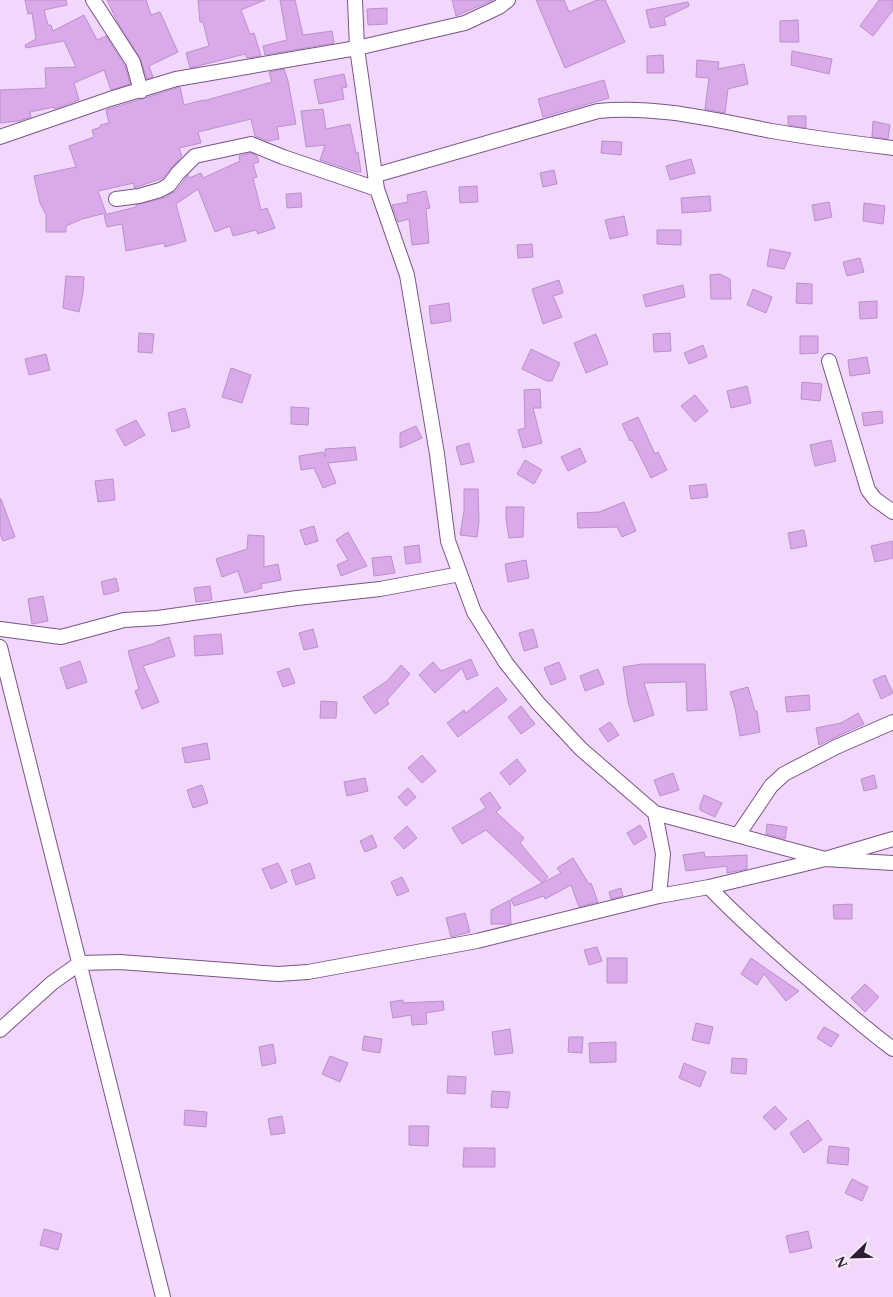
<svg xmlns="http://www.w3.org/2000/svg" width="893" height="1297" font-family="Spectral,serif">
  <style>
    .building { fill: #d9a9ea; stroke: #ba90ca }
    .lines { fill: none; stroke-linecap: round; stroke-linejoin: round }
    .street-casing { stroke: #7b538a; stroke-width: 16 }
    .street { stroke: #fff; stroke-width: 14 }
  </style>
  <rect width="100%" height="100%" fill="#f2d7fc"/>
  <!-- building -->
  <path class="building" d="M25,0H66L67,5L44,10L48,25H51L53,31L84,15L97,40L106,36L125,66L130,84L111,90L104,70L74,83L79,100L54,109V107L30,112L31,117L19,121L0,123V90L46,88L45,68L76,67L64,41L26,48L25,45L36,39L32,13L28,14Z
    M107,0H146L151,15L160,12L178,52L149,66L153,77L147,79L140,58L118,23Z
    M198,0H265L241,10L250,34L254,33L261,56L247,58L245,54L190,68L186,53L209,46L203,22H200Z
    M280,0H295L303,35L332,31L334,43L265,55L263,46L287,40Z
    M452,0H493L456,16Z
    M536,0H564L569,12L597,0H605L625,42L565,68Z
    M879,0H893V10L873,36L860,26Z
    M688,2L689,6L664,18L666,25L650,28L646,10Z
    M387,8V24L368,25L367,9Z
    M798,20L799,42H780V21Z
    M792,51L832,59L829,74L791,65Z
    M663,55L664,73H647V56Z
    M697,60L719,62L718,69L744,64L748,84L728,89L725,113L705,109L709,78L696,77Z
    M284,69L288,81L296,124L277,127L279,139L268,141L255,136L251,119L198,132L201,143L179,148L182,156L163,178L137,187L134,188V183L98,191L106,213L82,219L66,226V232H46V215L40,203L34,176L76,167L69,146L94,137L92,130L101,127L100,125L109,123L106,110L180,87L184,105L203,100V101L272,82L269,72Z
    M344,74L347,87L342,88L344,99L319,104L314,80Z
    M604,80L609,98L543,117L538,99Z
    M323,109L326,129L350,124L356,153L358,152L361,172H356L320,160L325,145L306,147L301,111Z
    M788,116H806V128L788,125Z
    M873,121L890,125L888,139L872,137Z
    M602,141L622,142L621,155L601,153Z
    M250,153L257,156L259,162L253,164L257,177L253,178L261,210L267,208L275,228L258,234L256,230L233,236L230,226L215,232L198,189L176,204L186,241L165,247L164,243L126,251L122,224L107,227L104,215L136,207V205L164,198L176,191L188,175L189,178L201,173L203,178L240,161L239,156Z
    M691,159L695,173L670,180L666,166Z
    M554,170L557,184L543,187L540,173Z
    M477,186L478,202L460,203L459,187Z
    M426,191L430,208L426,209L429,243L412,245L409,219L398,222L392,205L408,202L407,195Z
    M301,193L302,207L287,208L286,194Z
    M710,196L711,211L682,213L681,198Z
    M829,202L832,217L815,221L812,205Z
    M864,203L885,206L883,224L863,221Z
    M624,216L628,235L610,239L605,220Z
    M657,230H681V245L657,244Z
    M532,244L533,257L518,258L517,245Z
    M770,249L791,253L784,269L767,266Z
    M860,258L864,272L847,276L843,262Z
    M720,274L730,279L731,299H711L710,275Z
    M66,276L84,277L83,293L79,312L63,308Z
    M559,280L563,293L553,296L562,317L543,324L532,289Z
    M797,283L812,284V304L796,303Z
    M683,285L685,297L646,307L643,295Z
    M753,289L772,297L766,313L747,305Z
    M877,301V318L860,319L859,302Z
    M449,303L451,321L431,324L429,306Z
    M139,333L154,334L152,353L138,352Z
    M670,333L671,351L654,352L653,334Z
    M596,334L608,364L586,373L574,343Z
    M800,336H818V353L800,354Z
    M703,345L707,357L689,364L684,353Z
    M531,349L560,363L552,381H547L522,369Z
    M46,354L50,370L29,375L25,359Z
    M867,357L870,373L850,376L848,360Z
    M231,368L251,375L242,403L222,397Z
    M802,382L822,384L820,401L801,399Z
    M747,386L751,403L731,408L727,391Z
    M540,389L541,408H533L542,443L523,448L518,430L525,428L524,390Z
    M695,395L708,411L695,422L681,406Z
    M291,407L309,408L308,425L291,424Z
    M185,408L190,427L172,432L168,413Z
    M882,411L883,423L864,426L862,413Z
    M638,417L655,454L658,452L667,470L651,478L632,440L630,441L622,424Z
    M136,420L145,435L125,446L116,430Z
    M416,426L422,438L400,448V433Z
    M831,440L836,461L815,466L810,445Z
    M469,443L474,462L461,465L456,447Z
    M355,447L357,460L328,463L336,483L323,488L314,468L301,470L299,456L323,452L325,457V449Z
    M580,448L586,462L568,471L561,457Z
    M525,460L542,470L534,484L517,474Z
    M113,479L115,500L98,502L95,481Z
    M706,484L708,497L691,499L689,486Z
    M464,489H478L479,522L477,537L460,535L464,511Z
    M0,499H1L15,537L3,541L0,534Z
    M624,502L636,531L622,537L617,527L578,528L577,513L599,512Z
    M506,507H524L523,537L509,538L506,520Z
    M314,526L318,541L305,545L300,530Z
    M804,530L807,546L791,549L788,533Z
    M348,532L367,566L341,576L337,565L348,560L336,540Z
    M248,535L264,536V567L278,564L281,580L261,584L262,588L245,593L238,571L222,577L216,559L247,549Z
    M893,541V558L875,562L871,546Z
    M419,545L421,562L406,564L404,547Z
    M391,556L395,573L374,576L372,558Z
    M526,560L529,578L508,582L505,564Z
    M116,578L119,591L104,595L101,582Z
    M210,586L212,600L196,602L194,588Z
    M43,596L48,621L32,624L28,599Z
    M313,629L318,647L304,650L299,633Z
    M533,629L538,647L524,651L519,633Z
    M221,634L223,654L195,656L194,636Z
    M169,637L175,656L143,666L159,702L142,709L135,691L139,689L128,651L156,643V642Z
    M471,659L478,675L467,680L462,668L435,693L419,675L433,662L441,671Z
    M80,661L87,682L67,689L60,668Z
    M559,662L566,679L551,685L544,668Z
    M642,664H705L707,710L687,711L686,682L644,683L654,715L634,722L628,702L623,667Z
    M401,665L410,674L387,700L389,704L375,714L363,697L387,681Z
    M289,668L295,683L283,687L277,672Z
    M598,669L604,684L585,691L580,676Z
    M885,675L893,693L881,699L873,680Z
    M497,687L507,700L458,737L447,723L464,710L466,713Z
    M748,687L755,711H757L760,732L740,736L735,708L730,692Z
    M809,695L810,710L787,712L785,697Z
    M321,701L337,702L336,718H320Z
    M521,706L535,724L521,734L508,717Z
    M858,713L864,724L819,745L816,728L841,723Z
    M610,722L619,735L608,742L599,729Z
    M207,743L210,759L185,763L182,748Z
    M422,755L436,771L422,783L408,768Z
    M517,759L526,771L510,785L500,773Z
    M673,773L679,790L660,796L654,780Z
    M874,775L877,788L864,791L861,779Z
    M365,778L368,791L347,796L344,782Z
    M202,785L208,803L193,808L187,790Z
    M408,788L416,797L406,806L398,797Z
    M490,792L501,808L496,812L524,838L520,843L548,877L542,883L561,873L557,868L573,858L589,884L591,883L598,902L579,907L571,885L545,899L544,896L514,906L511,899L542,883L486,830L462,844L452,828L486,808L480,799Z
    M704,795L722,803L715,817L700,810V805Z
    M767,824L787,827L785,839L766,834Z
    M640,825L647,837L634,845L627,833Z
    M407,826L417,838L404,849L394,838Z
    M372,835L377,847L365,852L360,841Z
    M704,852L705,857L747,855V869L727,873V866L686,871L683,855Z
    M278,863L287,882L271,889L262,869Z
    M310,863L315,878L296,885L291,870Z
    M402,877L409,891L397,896L391,882Z
    M621,888L623,896L611,899L609,892Z
    M510,900L511,924H491V910Z
    M852,904V919H834L833,905Z
    M465,913L470,932L451,937L446,918Z
    M597,947L602,961L589,965L584,950Z
    M607,958H627V983H607Z
    M751,958L768,970L799,991L786,1001L764,974L757,985L741,974Z
    M865,984L879,997L865,1012L851,998Z
    M403,1000V1003L443,1001L444,1010L426,1013L427,1024L412,1025L411,1015L393,1018L390,1002Z
    M696,1023L713,1027L709,1044L692,1040Z
    M824,1027L839,1035L831,1047L817,1038Z
    M510,1029L513,1053L495,1055L492,1032Z
    M364,1036L382,1039L380,1053L362,1050Z
    M569,1037H583L582,1053L568,1052Z
    M616,1042V1062L590,1063L589,1043Z
    M273,1044L276,1063L262,1066L259,1047Z
    M330,1056L348,1063L340,1082L322,1074Z
    M732,1058L747,1059L746,1074L731,1073Z
    M684,1063L706,1072L700,1087L679,1078Z
    M448,1076L466,1077L465,1094L447,1093Z
    M492,1091L510,1092L508,1108L491,1107Z
    M775,1106L787,1119L775,1130L763,1117Z
    M185,1110L207,1112L206,1127L184,1125Z
    M282,1116L285,1133L271,1135L268,1119Z
    M808,1120L822,1140L804,1153L790,1133Z
    M409,1126H429L428,1146L409,1145Z
    M829,1146L849,1148L848,1165L827,1163Z
    M464,1148H495V1167H463Z
    M852,1179L868,1187L862,1201L845,1193Z
    M44,1229L62,1234L58,1250L40,1245Z
    M808,1231L812,1248L790,1253L786,1236Z"/>
  <g class="lines">
    <defs>
      <path id="street" d="M93,0L133,62L141,91
        M355,0L357,48L377,189L407,275L437,454L448,541L474,612L506,663L538,703L581,749L655,813L825,859L893,863
        M0,137L110,99L176,79L357,48L465,23L499,7L508,0
        M376,175L598,111C657,105 714,120 772,131C812,138 853,143 893,148
        M116,199L139,196L160,190L169,185L178,173L195,156L251,144L283,157L377,189
        M829,361L868,490L875,499L893,512
        M0,629L61,637L124,620L158,618L297,598L380,589L460,574
        M0,647L163,1297
        M655,813L663,854L659,896
        M738,835L771,786L784,774L836,747L893,722
        M709,887C735,915 764,940 793,966C826,994 858,1023 893,1049
        M0,1030L52,983L80,963L120,962L278,974L308,972L477,941L659,896L709,887L825,859L893,839"/>
    </defs>
    <!-- street casing -->
    <use href="#street" class="street-casing"/>
    <!-- street -->
    <use href="#street" class="street"/>
  </g>
  <!-- north arrow -->
  <g transform="translate(853 1257) rotate(247)" stroke="#f5ecf8" stroke-width="4" paint-order="stroke">
  <path d="M0-4L9 19L0 12L-9 19Z" fill="#2d1c33"/>
  <text y="-8" font-size="14" font-weight="bold" text-anchor="middle" fill="#2d1c33">N</text>
  </g>
</svg>
